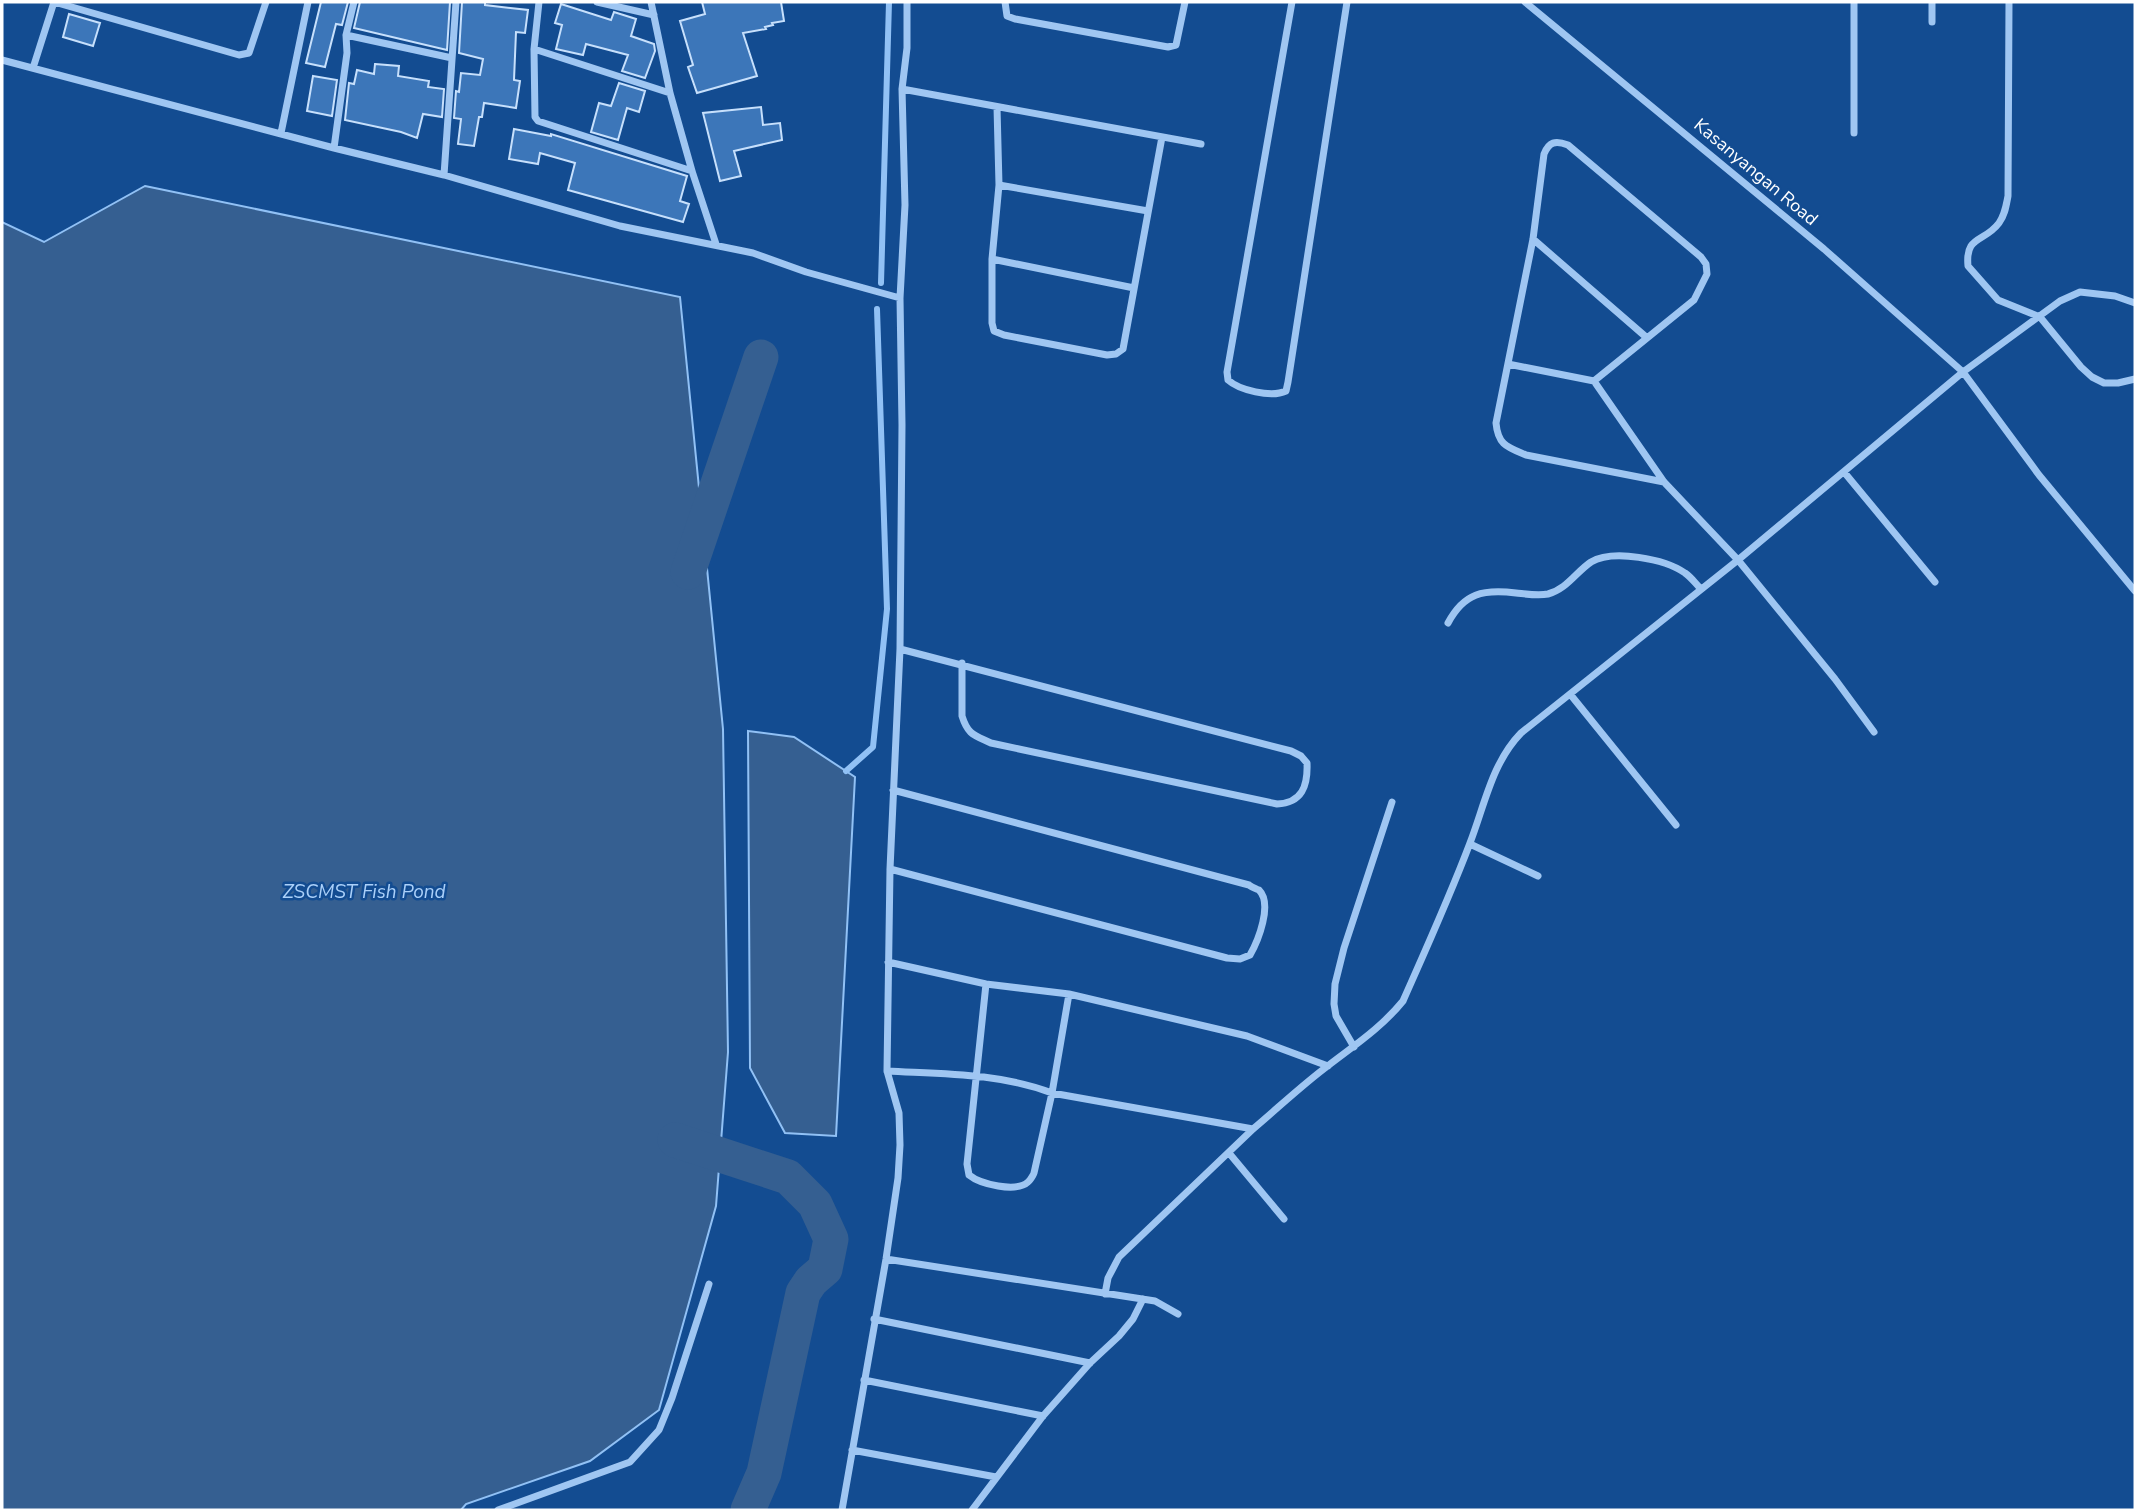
<svg xmlns="http://www.w3.org/2000/svg" width="2137" height="1512" font-family="'Nunito Sans',sans-serif">
  <style>
    .water { fill: #355f91; stroke: #91c1f5; stroke-width: 2 }
    .lines { fill: none; stroke-linecap: round; stroke-linejoin: round }
    .stream { stroke: #91c1f5; stroke-width: 6 }
    .river { stroke: #355f91; stroke-width: 35 }
    .building { fill: #3c76b9; stroke: #c7e0fc; stroke-width: 2 }
    .street { stroke: #9fc6f2; stroke-width: 7 }
    .labels { text-anchor: middle; stroke-width: 5; stroke-linejoin: round; paint-order: stroke }
    .street-label { font-size: 18px; fill: #fff; stroke: #134c91 }
    .water-label { font-size: 19px; font-style: italic; fill: #abd0f9; stroke: #134c91 }
  </style>
  <rect width="100%" height="100%" fill="#134c91"/>
  <!-- water -->
  <path class="water" d="M145,186L680,297L723,729L728,1052L716,1206L659,1410L590,1461L466,1504L461,1510H2V222L44,242Z
    M748,731L794,737L855,777L836,1136L785,1133L750,1068Z"/>
  <g class="lines">
    <!-- stream -->
    <path class="stream" d="M881,283L889,2
      M846,771L873,747L887,609L877,309"/>
    <!-- river -->
    <path class="river" d="M688,572L761,357
      M675,1140L788,1177L815,1204L831,1239L825,1269L811,1281L803,1293L764,1473L748,1510"/>
  </g>
  <!-- building -->
  <path class="building" d="M321,2H348L342,25L336,24L325,67L306,63Z
    M360,2H450L447,50L354,28Z
    M462,2H485V5L528,10L525,33L516,32L514,80L520,81L516,108L484,103L482,117H479L474,146L458,144L461,119L454,118L456,91L459,92L461,73L480,75L483,59L459,53Z
    M702,2H781L784,21L772,23L773,25L765,27L766,29L743,33L757,76L697,93L688,67L693,65L680,21L705,14Z
    M561,4L611,20L614,12L636,19L631,36L654,44L655,51L645,78L622,71L628,55L586,44L583,55L556,49L562,25L555,23Z
    M69,14L100,23L93,46L63,37Z
    M375,64L399,66L398,76L429,81L428,87L444,89L442,117L423,114L417,138L401,132L345,120L349,83L354,84L357,70L374,74Z
    M313,76L337,80L332,116L307,111Z
    M619,83L645,91L639,112L627,108L618,140L591,132L599,103L611,106Z
    M761,107L763,125L780,123L782,140L734,151L741,176L720,181L703,113Z
    M514,129L551,136V134L687,176L680,201L689,204L683,222L568,190L575,163L540,153L538,164L509,159Z"/>
  <g class="lines">
    <!-- street -->
    <path class="street" d="M54,2L239,55L249,53L266,2
      M539,2L534,49L535,117L538,121L692,171
      M597,2L654,15
      M651,2L670,93L692,171L716,244
      M1005,2L1007,16L1015,19L1168,47L1176,45L1185,2
      M1292,2L1227,372L1228,380C1239,390 1271,398 1286,391L1288,382L1347,2
      M1525,2L1824,249L1963,372L2039,475L2135,591
      M1854,2V133
      M2009,2L2008,196C2006,206 2005,215 1999,223C1984,243 1965,235 1968,266L1998,300L2040,317L2081,367L2092,377L2104,383H2118L2135,379
      M1932,22V2
      M346,35L452,58
      M534,49L670,93
      M2,60L334,148L444,175L620,226L753,253L806,272L900,298
      M33,68L54,2
      M902,89L1201,144
      M997,107L999,185L992,259V323L994,331L1004,335L1107,355L1116,354L1123,349L1162,137
      M281,133L308,2
      M334,148L347,53L346,35L354,2
      M444,175L456,2
      M999,185L1148,211
      M1533,239L1646,337
      M992,259L1134,288
      M1508,364L1594,381L1664,482L1738,560L1835,679L1874,732
      M1594,381L1694,300L1707,274L1706,264L1701,257L1568,145C1555,140 1549,142 1544,154L1533,239L1496,423C1498,445 1507,447 1526,455L1664,482
      M1844,472L1935,582
      M1448,623C1464,593 1483,589 1516,593C1526,594 1538,596 1548,594C1567,589 1576,572 1591,562C1613,549 1665,559 1685,573C1691,577 1695,583 1700,588
      M900,649L1291,751L1301,756L1307,763C1308,786 1302,803 1277,804L991,743C974,735 968,735 962,716V663
      M1570,694L1676,825
      M1470,844L1538,876
      M890,869L1227,958L1240,959L1250,955C1258,941 1273,904 1259,890C1258,890 1250,886 1249,885L893,790
      M888,962L986,984L1069,994L1247,1036L1328,1066
      M986,984L967,1164L969,1175C980,1184 1016,1193 1028,1182C1029,1182 1034,1174 1034,1173L1052,1093L1069,994
      M1354,1047L1336,1016L1334,1004L1335,984L1344,948L1392,802
      M887,1071C942,1074 999,1073 1052,1093L1253,1129C1278,1108 1302,1085 1329,1065C1355,1045 1382,1027 1403,1001C1426,949 1450,896 1470,843C1485,804 1492,763 1521,733L1738,560L1963,372L2060,301L2080,292L2115,296L2135,303
      M1229,1153L1284,1219
      M886,1259L1155,1301L1178,1314
      M1105,1294L1108,1278L1119,1257L1253,1129
      M874,1319L1090,1363
      M864,1380L1043,1416
      M852,1450L996,1477
      M498,1510L630,1462L659,1430L672,1398L709,1284
      M842,1510L886,1259L898,1178L900,1145L899,1113L887,1071L890,869L900,649L902,425L900,298L905,205L902,89L907,48V2
      M972,1510L1043,1416L1090,1363L1119,1336L1133,1319L1143,1299"/>
  </g>
  <g class="labels">
    <!-- street labels -->
    <g class="street-label">
      <text transform="translate(1756 172) rotate(40)" y="6">Kasanyangan Road</text>
    </g>
    <!-- water labels -->
    <g class="water-label">
      <text x="364" y="898">ZSCMST Fish Pond</text>
    </g>
  </g>
  <!-- border -->
  <rect width="2137" height="1512" fill="none" stroke="#ffffff" stroke-width="7"/>
</svg>
